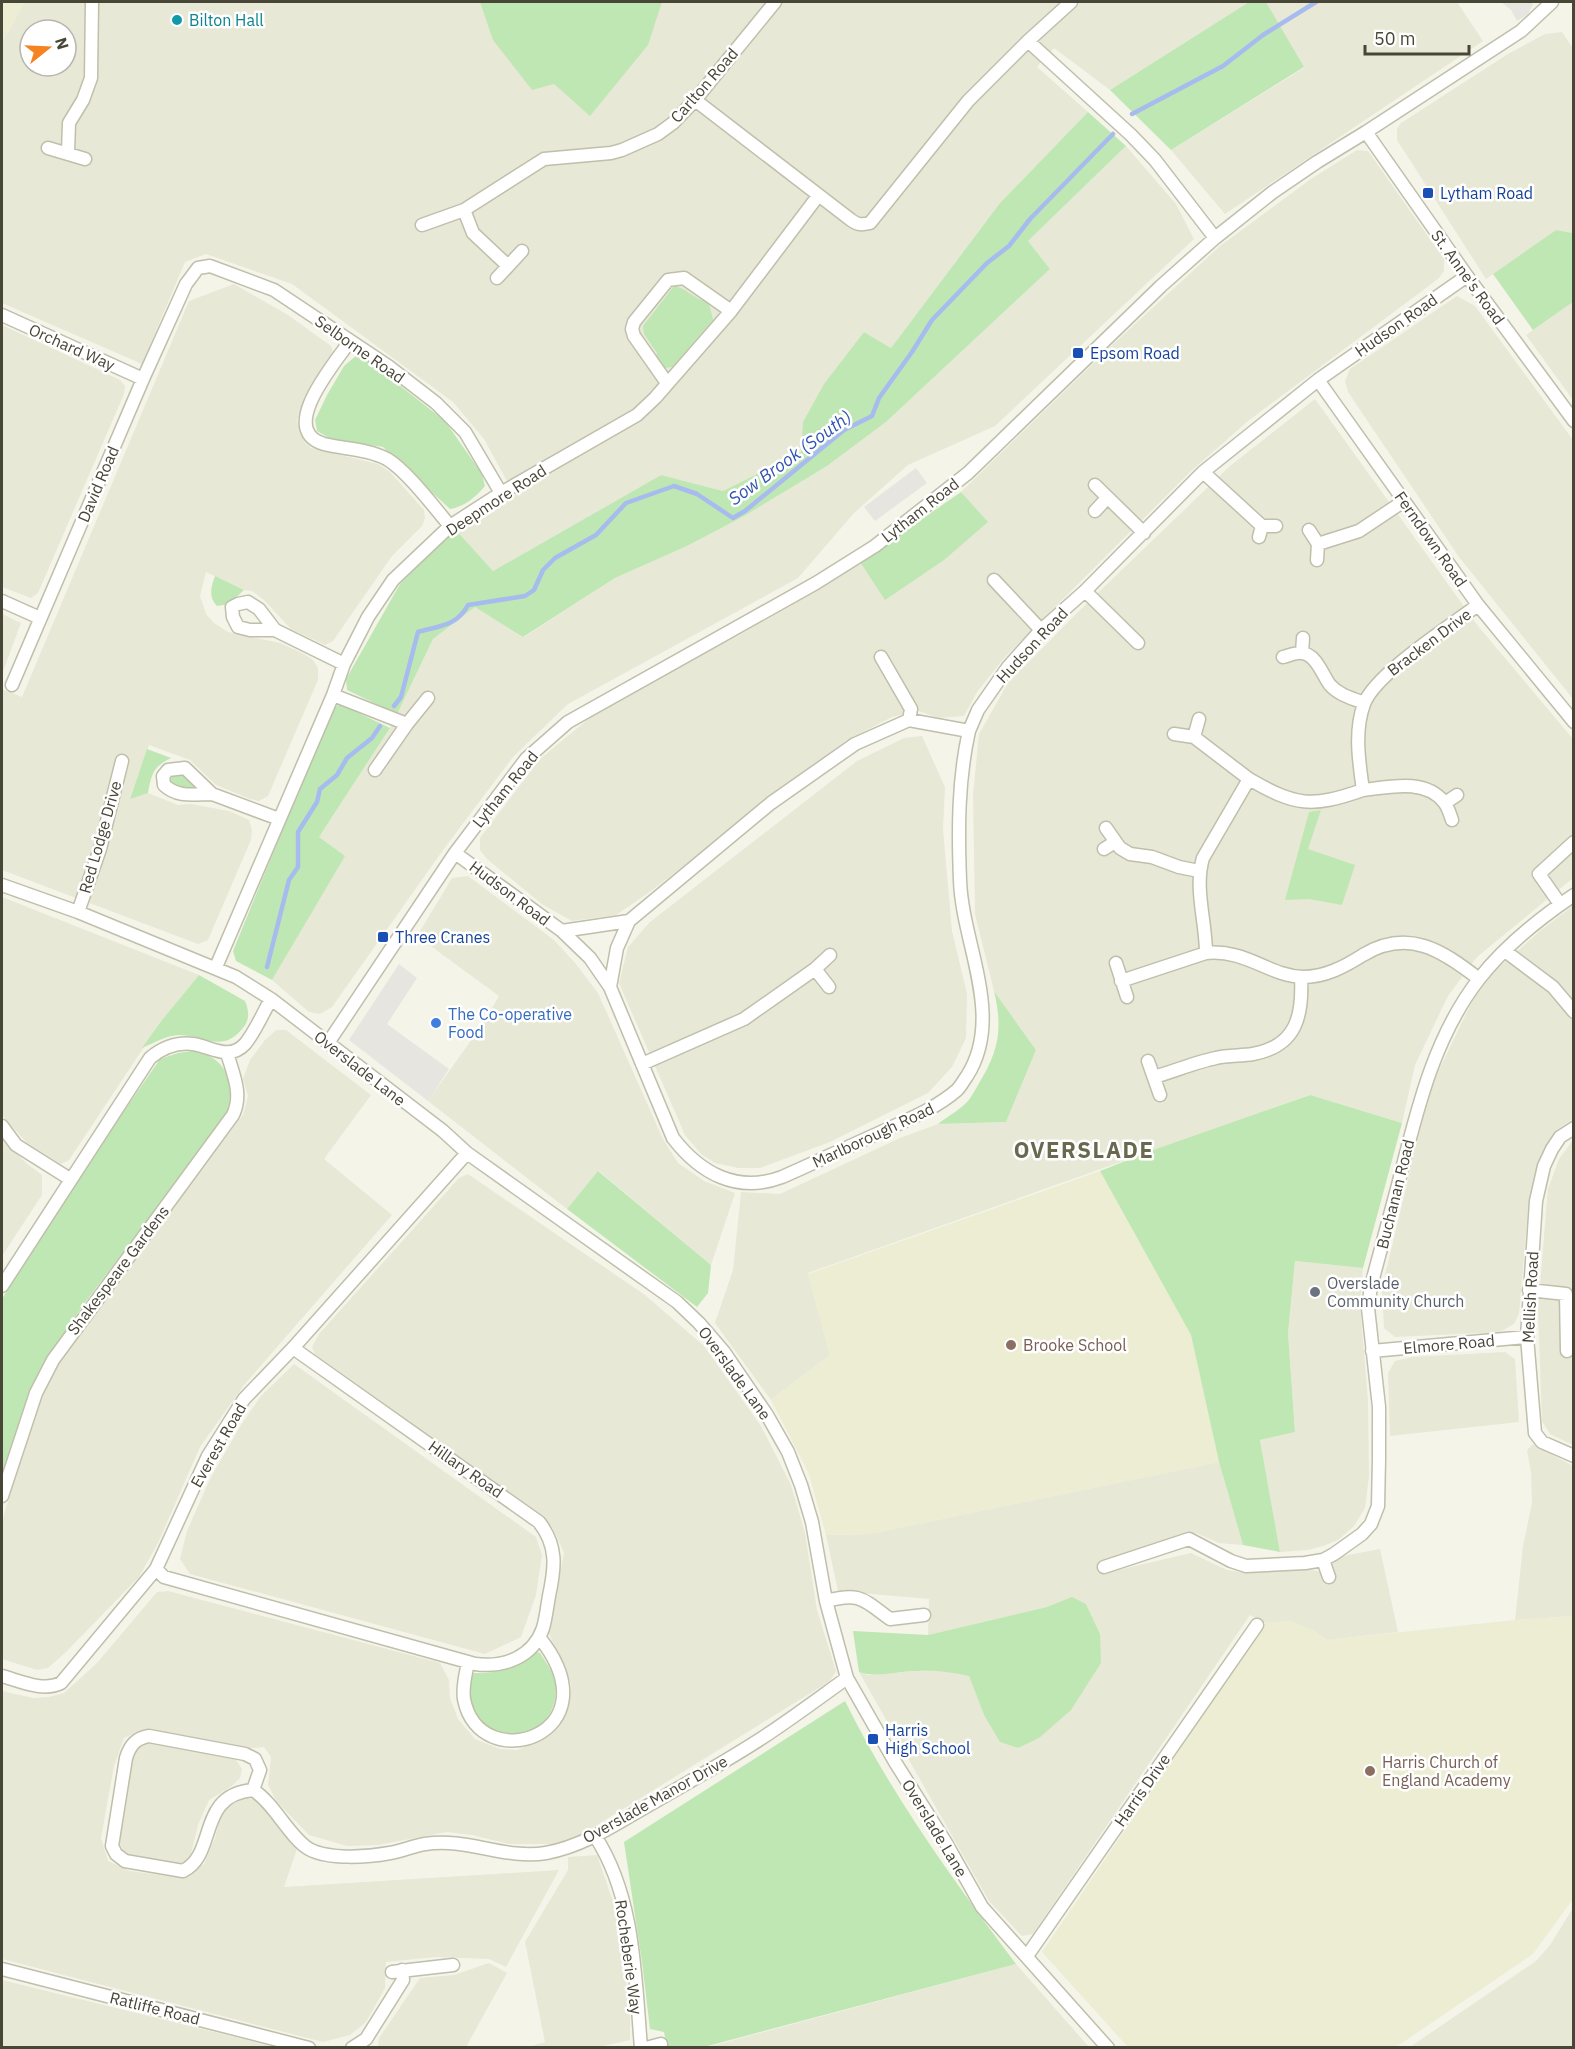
<svg xmlns="http://www.w3.org/2000/svg" width="1575" height="2049" font-family="'IBM Plex Sans',sans-serif">
  <style>
    .residential { fill: #e8e8d7; fill-rule: evenodd }
    .education { fill: #ecedd3 }
    .green { fill: #bfe7b3 }
    .parking { fill: #e6e5e0 }
    .lines { fill: none; stroke-linecap: round; stroke-linejoin: round }
    .stream { stroke: #a7bbef; stroke-width: 4.5 }
    .street-casing { stroke: #bfbfab; stroke-width: 15 }
    .street { stroke: #fff; stroke-width: 12 }
    .culture-dot { fill: #0f9aa8; stroke: #fff; stroke-width: 2 }
    .transit-dot { fill: #1a4fb4; stroke: #fff; stroke-width: 2 }
    .shop-dot { fill: #3f7fe0; stroke: #fff; stroke-width: 2 }
    .worship-dot { fill: #6b7280; stroke: #fff; stroke-width: 2 }
    .education-dot { fill: #8d6e63; stroke: #fff; stroke-width: 2 }
    .labels { text-anchor: middle; stroke-width: 5; stroke-linejoin: round; paint-order: stroke }
    .culture-label { font-size: 16px; fill: #0d838f; stroke: #fff; text-anchor: start }
    .street-label { font-size: 16px; fill: #484637; stroke: #fff }
    .transit-label { font-size: 16px; fill: #164399; stroke: #fff; text-anchor: start }
    .shop-label { font-size: 16px; fill: #366cbe; stroke: #fff; text-anchor: start }
    .worship-label { font-size: 16px; fill: #5b616d; stroke: #fff; text-anchor: start }
    .education-label { font-size: 16px; fill: #785e54; stroke: #fff; text-anchor: start }
    .water-label { font-size: 18px; font-style: italic; fill: #3254b2; stroke: #fff }
    .district-label { font-size: 22px; font-weight: bold; letter-spacing: 1.5px; fill: #6a684f; stroke: #fff }
  </style>
  <rect width="100%" height="100%" fill="#f4f4e9"/>
  <!-- residential -->
  <path class="residential" d="M25,2H1249L1110,90L1054,48L1037,67L1088,112L1000,203L891,348L864,332L803,422L802,451L723,491L661,475L493,571L455,529L514,494L484,439L453,402L292,284L206,254L185,262L142,364L2,303V43ZM30,30H66V66H30Z
    M1266,2H1457L1483,41L1225,214L1171,150L1304,68Z
    M1562,32L1573,48V233L1556,230L1486,279L1397,140V129L1401,123L1508,54L1545,34Z
    M1126,146L1176,204L1194,239L995,426L908,465L854,513L798,578L568,704L513,757L443,850L332,1007L320,1014L309,1012L272,980L344,856L319,837L390,728L433,639L475,607L524,637L615,578L687,546L746,515L827,466L886,422L1050,269L1028,241Z
    M1357,150L1368,151L1444,259V271L1438,279L1248,421L1190,472L1005,657L977,692L964,716L938,718L919,711L892,717L845,741L651,891L616,915L572,921L543,905L487,859L480,850V838L540,759L592,716L659,677L745,632L860,562L987,522L961,492L1109,348L1220,246L1311,179Z
    M234,284L288,315L331,346L333,352L330,359L300,409L297,421L304,441L311,448L378,464L390,472L424,510L425,518L422,526L392,556L333,641L325,645L291,629L264,600L252,591L244,590L206,572L200,596L206,614L214,623L228,632L280,643L304,654L313,660L318,668V680L268,796L259,801L250,799L216,785L190,760L149,745L130,798L148,793L178,805L191,804L229,811L249,820L252,830L251,840L208,940L198,944L2,870V689L22,697L189,301Z
    M1457,296L1475,306L1573,440V699L1459,557L1348,392L1345,381L1350,369Z
    M1573,302V400L1526,335Z
    M2,325L120,380L125,386L124,394L38,593L31,598L2,587Z
    M1315,399L1478,626L1573,739V878L1477,957L1448,996L1415,1065L1402,1123L1309,1095L808,1273L830,1355L771,1400L715,1323L733,1270L741,1192L780,1194L900,1138L938,1124L1006,1122L1036,1050L994,991L975,914L973,795L979,734L1008,683L1077,613L1230,466Z
    M2,614L21,623L2,674Z
    M922,736L945,787L943,829L952,931L967,994L966,1038L952,1067L928,1093L830,1142L760,1168H738L715,1163L701,1154L685,1135L619,983L628,947L650,922L857,761L904,738Z
    M468,876L554,940L576,964L598,993L663,1139L678,1163L704,1181L735,1193L711,1265L599,1171L567,1209L428,1101L484,1022L499,996L417,936L452,878Z
    M2,897L199,975L162,1020L69,1160L61,1164L27,1143L2,1115Z
    M1573,906V1119L1558,1129L1543,1154L1529,1197L1519,1314L1514,1324L1500,1332L1395,1337L1384,1328L1382,1288L1427,1100L1438,1072L1477,991L1497,969L1540,931Z
    M276,1030H286L371,1095L324,1159L392,1215L244,1385L200,1447L158,1543L139,1577L66,1652L48,1668L37,1670L2,1659V1521L41,1394L58,1362L243,1115L248,1096L243,1079L250,1060L265,1040Z
    M2,1138L26,1163L42,1175V1195L2,1256Z
    M1573,1140V1445L1550,1434L1542,1421L1538,1309L1548,1189L1559,1159Z
    M468,1174L645,1295L704,1346L761,1426L791,1485L805,1533L817,1610L836,1671L830,1681L576,1838L551,1844H509L472,1835L447,1832L378,1845L347,1846L309,1835L277,1802L268,1785L271,1757L264,1747L242,1749L144,1729L124,1738L114,1766L101,1838L108,1861L130,1871L174,1877L188,1874L204,1864L215,1838L221,1813L236,1802L246,1798L257,1800L264,1806L297,1849L284,1887L559,1870L506,1967L489,1959L436,1957L386,1962L385,1988L366,2022L350,2035L323,2042L2,1959V1691L33,1698L49,1697L64,1693L97,1663L157,1592L168,1591L440,1663L449,1680L450,1698L458,1719L475,1739L500,1749L517,1750L541,1741L557,1727L566,1713L570,1701L571,1684L565,1667L548,1632L564,1553L553,1528L537,1512L315,1354L312,1347L319,1334L459,1178Z
    M1295,1261L1363,1268L1360,1304L1368,1401L1369,1476L1365,1508L1354,1526L1338,1540L1323,1546L1308,1550L1280,1552L1260,1440L1295,1432L1288,1333Z
    M1505,1352L1515,1359L1519,1422L1390,1436L1388,1373L1395,1361L1412,1357Z
    M294,1364L536,1537L542,1555L536,1595L521,1637L485,1654L190,1574L180,1559L187,1531L210,1479L241,1425L261,1396Z
    M1533,1444L1573,1466V1616L1515,1620L1523,1546L1532,1503L1531,1472L1527,1450Z
    M1219,1462L1243,1545L1219,1543L1196,1533L1097,1564L1101,1574L1191,1553L1227,1570L1247,1573L1310,1569L1320,1572L1323,1580L1333,1576L1331,1568L1333,1562L1338,1557L1380,1549L1398,1632L1327,1640L1314,1631L1291,1621L1266,1623L1250,1615L1033,1934L1022,1936L989,1901L859,1672L868,1675L917,1671H950L969,1676L984,1715L1100,1634L1086,1604L1072,1598L1047,1607L928,1635L929,1599L838,1591L826,1535L869,1534Z
    M146,1741L236,1760L242,1769L240,1778L232,1786L209,1800L198,1825L190,1858L181,1864L126,1854L118,1842L132,1753L139,1745Z
    M597,1855L619,1919L630,2016V2040L599,2047H528L545,2042L525,1942L568,1870V1857Z
    M1573,1908V2047H1410L1536,1961L1550,1945Z
    M489,1963L507,1973L466,2047H378L379,2038L420,1978L454,1975Z
    M1016,1964L1089,2047L704,2048Z
    M2,1980L275,2047H2Z"/>
  <!-- education -->
  <path class="education" d="M2,2H25L2,43Z
    M1100,1171L1191,1335L1219,1462L869,1534L826,1535L809,1474L771,1400L830,1355L808,1274Z
    M1573,1616V1899L1533,1954L1396,2047H1128L1042,1952L1266,1623L1291,1621L1314,1631L1327,1640L1515,1620Z"/>
  <!-- green -->
  <path class="green" d="M480,2H662L648,45L590,116L554,84L532,90L493,40Z
    M1249,2H1266L1304,67L1171,150L1110,90Z
    M1088,112L1126,146L1028,241L1050,269L886,422L827,466L746,515L687,546L615,578L523,637L475,607L433,639L397,714L347,690L346,679L400,584L455,529L493,571L661,475L723,491L801,452L803,422L824,384L864,332L891,348L1000,203Z
    M1556,230L1573,233V302L1533,330L1493,274Z
    M674,286C687,288 694,300 707,301L710,307L713,320L672,367L665,368C659,364 655,361 657,353L644,334L643,326Z
    M357,355L362,356L445,421L482,474L485,486C476,497 464,507 450,509L383,447L331,439L317,431L315,420L327,395L344,366Z
    M961,492L988,522L944,560L885,600L860,562Z
    M215,576L244,590L229,604L217,606C208,597 211,587 215,576Z
    M340,704L390,728L319,837L345,856L272,980L236,961L233,951L332,709Z
    M147,749L171,758C153,767 152,773 148,793L130,799Z
    M185,774L196,784V788L185,790L170,784L171,775Z
    M1321,810L1308,849L1355,865L1342,905L1309,899L1285,900L1309,812Z
    M199,975L245,1001C249,1010 250,1020 243,1028C222,1054 205,1035 178,1035C165,1036 154,1043 142,1048L162,1020Z
    M994,991L1036,1050L1006,1122L938,1124C948,1116 960,1110 968,1101C972,1096 975,1090 978,1085C999,1051 1003,1029 994,991Z
    M192,1051C198,1053 205,1054 211,1057C233,1070 233,1095 226,1116L81,1308L39,1371L2,1478V1299L76,1181L160,1059L178,1053Z
    M1310,1095L1402,1123L1363,1268L1295,1261L1288,1333L1295,1432L1260,1440L1280,1552L1243,1545L1219,1462L1191,1335L1100,1171L1156,1149Z
    M598,1171L711,1265L708,1293L697,1307L567,1209Z
    M1072,1597L1086,1604L1100,1634L1101,1663L1071,1710L1039,1738L1018,1748L1000,1742L984,1715L969,1676C952,1672 935,1670 917,1671C898,1671 877,1678 859,1672L853,1631L928,1635L1047,1607Z
    M535,1651L540,1653C545,1661 551,1669 554,1677C557,1687 556,1700 552,1709C529,1761 457,1734 472,1673C495,1674 519,1668 535,1651Z
    M845,1701C892,1796 953,1880 1016,1964L704,2047H667L664,2032L650,2029L642,1962L624,1842Z"/>
  <!-- parking -->
  <path class="parking" d="M1501,2H1531L1533,4L1528,14L1517,21L1511,10Z
    M916,468L927,483L875,521L864,507Z
    M399,964L417,978L387,1024L449,1069L428,1101L349,1040Z"/>
  <g class="lines">
    <!-- stream -->
    <path class="stream" d="M1132,114L1223,66L1263,35L1316,2
      M394,706L401,697L418,632C439,626 457,626 468,605L525,596L534,590L543,570L555,558L596,535L626,503L674,486L697,494L733,518L745,511L844,430L872,416L879,398L912,352L932,320L987,263L1009,246L1030,219L1113,134
      M267,967L289,880L298,867V832L317,802L320,789L337,775L347,758L372,738L380,726"/>
    <defs>
      <path id="street" d="M1028,41L1071,2
        M695,100L851,220C858,225 861,225 870,223L968,101L1028,41L1131,135L1155,160L1215,238
        M1366,132L1467,276L1574,421
        M48,148L85,159
        M68,152L69,123L83,100L91,78L92,2
        M464,210L473,233L507,265
        M422,225L464,210L544,159L611,153L622,150L658,134L673,123L695,100L775,2
        M497,278L522,251
        M2,315L143,379
        M350,341C336,362 276,430 324,444C344,449 368,449 387,459C407,471 434,507 450,526
        M1318,380L1478,605L1574,722
        M667,383L634,336L632,329L634,322L668,280L684,278L731,311
        M1203,472L1262,526
        M1095,485L1144,533
        M1095,511L1107,498
        M1309,530L1318,544L1317,560
        M1259,537L1262,526H1276
        M1318,544L1359,531L1404,501
        M994,580L1041,630
        M1085,591L1138,643
        M2,601L40,618
        M1478,605C1450,626 1375,674 1364,704C1354,731 1359,762 1363,790C1311,808 1296,806 1249,779L1203,858C1194,888 1206,922 1206,953C1246,949 1269,976 1303,977C1325,977 1344,967 1363,955C1408,928 1442,950 1479,979
        M275,630H250L238,627L233,617L232,607L238,604L248,602L259,609L275,630L344,664
        M1302,653L1303,638
        M881,657L911,709L909,720
        M1283,657C1288,656 1296,652 1302,653C1316,654 1323,676 1330,685C1339,695 1352,698 1364,703
        M12,685L143,379L186,284L198,268L210,266L274,290L388,366L436,403L465,432L501,493
        M333,695L407,724
        M1174,734L1194,737L1249,779
        M1194,737L1199,719
        M375,770L407,724L428,698
        M1363,790C1389,787 1425,778 1444,802C1448,807 1450,814 1452,820
        M212,794C194,794 178,798 164,785L163,776L168,770L185,768L212,794L279,819
        M1445,803L1457,795
        M1106,828L1120,848L1130,854L1152,857L1179,867L1199,871
        M1104,849L1115,842
        M455,853L562,931L629,921L771,803L855,744L909,720L969,731L978,710L1008,667L1041,630L1085,591L1203,472L1318,380L1467,276
        M2,885L78,912L236,977L271,999L443,1131L467,1153L677,1302L699,1323L724,1352L767,1415L788,1452L801,1485L812,1522L826,1601L847,1678L895,1762L946,1843L982,1907L1108,2048
        M1560,904L1539,874L1574,842
        M78,912L100,849L122,761
        M562,931L590,958L610,987L673,1138C700,1173 737,1194 782,1177C814,1163 845,1148 877,1134C904,1121 934,1110 957,1090C961,1086 964,1080 967,1076C1005,1016 962,944 960,880C958,830 958,780 969,731
        M1505,951L1553,987L1574,1012
        M1116,963L1127,997
        M216,967L333,695L344,664L368,617L393,580L450,526L501,493L637,415L655,398L731,311L818,196
        M815,969L829,987
        M1121,981L1206,953
        M610,987L617,948L629,921
        M328,1043L455,853L526,759L568,722L816,583L875,546L968,473L1161,286L1215,238L1273,192L1317,162L1366,132L1521,31L1552,2
        M1148,1061L1160,1095
        M642,1064L744,1019L815,969L830,955
        M1154,1077C1175,1071 1196,1062 1216,1058C1228,1055 1241,1056 1253,1054C1297,1046 1303,1015 1301,977
        M2,1126L16,1145L70,1179
        M1574,1128L1560,1137L1552,1149L1544,1166L1536,1201L1527,1337L1535,1433L1542,1442L1574,1456
        M2,1286L150,1058C162,1048 177,1042 193,1044C212,1047 229,1061 245,1044C255,1032 263,1013 271,999
        M1529,1290L1566,1294L1567,1351
        M1372,1351L1527,1337
        M2,1496L36,1393L53,1360L233,1115C243,1094 233,1074 227,1053
        M1323,1560L1329,1577
        M1104,1567L1189,1539L1231,1561L1246,1566L1305,1563L1323,1560L1334,1554L1362,1534L1371,1524L1378,1506L1379,1459V1407L1368,1308L1371,1286C1380,1252 1389,1219 1398,1185C1416,1114 1433,1038 1479,979C1504,947 1540,918 1574,895
        M156,1569L164,1577L475,1664C504,1668 533,1657 543,1628C546,1618 547,1607 549,1596C555,1568 558,1546 539,1522L293,1348
        M826,1601C860,1592 863,1599 890,1619L924,1615
        M468,1662C466,1674 462,1686 464,1699C479,1779 618,1735 539,1637
        M2,1676C20,1681 43,1692 61,1683L156,1569L208,1456L244,1399L293,1348L467,1153
        M253,1790L260,1770L255,1759L245,1754L149,1736C136,1738 130,1745 126,1758L112,1846L116,1854L125,1861L183,1871C218,1854 196,1795 253,1790C274,1803 290,1838 309,1849C329,1860 368,1857 390,1853C402,1851 413,1846 425,1844C466,1837 506,1860 546,1853C584,1846 616,1824 649,1805C687,1783 725,1762 762,1738C791,1719 819,1698 847,1678
        M595,1836C635,1897 635,1977 641,2048
        M1027,1956L1257,1625
        M2,1969L309,2048
        M392,1972L453,1965
        M352,2048L366,2039L403,1980L402,1970
        M646,2048L661,2044"/>
    </defs>
    <!-- street casing -->
    <use href="#street" class="street-casing"/>
    <!-- street -->
    <use href="#street" class="street"/>
  </g>
  <!-- markers -->
  <circle class="culture-dot" cx="177" cy="20" r="6"/>
  <g class="transit-dot">
    <rect x="1422" y="187" width="12" height="12" rx="3"/>
    <rect x="1072" y="347" width="12" height="12" rx="3"/>
    <rect x="377" y="931" width="12" height="12" rx="3"/>
    <rect x="867" y="1733" width="12" height="12" rx="3"/>
  </g>
  <circle class="shop-dot" cx="436" cy="1023" r="6"/>
  <circle class="worship-dot" cx="1315" cy="1292" r="6"/>
  <g class="education-dot">
    <circle cx="1011" cy="1345" r="6"/>
    <circle cx="1370" cy="1771" r="6"/>
  </g>
  <g class="labels">
    <!-- culture labels -->
    <g class="culture-label">
      <text x="189" y="26">Bilton Hall</text>
    </g>
    <!-- street labels -->
    <g class="street-label">
      <text transform="translate(704 85) rotate(-49)" y="6">Carlton Road</text>
      <text transform="translate(1468 277) rotate(54)" y="6">St. Anne's Road</text>
      <text transform="translate(1396 325) rotate(-35)" y="6">Hudson Road</text>
      <text transform="translate(72 347) rotate(24)" y="6">Orchard Way</text>
      <text transform="translate(360 349) rotate(35)" y="6">Selborne Road</text>
      <text transform="translate(98 484) rotate(-67)" y="6">David Road</text>
      <text transform="translate(496 500) rotate(-33)" y="6">Deepmore Road</text>
      <text transform="translate(920 510) rotate(-38)" y="6">Lytham Road</text>
      <text transform="translate(1431 539) rotate(55)" y="6">Ferndown Road</text>
      <text transform="translate(1429 642) rotate(-37)" y="6">Bracken Drive</text>
      <text transform="translate(1032 645) rotate(-47)" y="6">Hudson Road</text>
      <text transform="translate(505 789) rotate(-51)" y="6">Lytham Road</text>
      <text transform="translate(100 837) rotate(-74)" y="6">Red Lodge Drive</text>
      <text transform="translate(510 893) rotate(37)" y="6">Hudson Road</text>
      <text transform="translate(360 1068) rotate(38)" y="6">Overslade Lane</text>
      <text transform="translate(873 1135) rotate(-25)" y="6">Marlborough Road</text>
      <text transform="translate(1395 1194) rotate(-76)" y="6">Buchanan Road</text>
      <text transform="translate(118 1270) rotate(-53)" y="6">Shakespeare Gardens</text>
      <text transform="translate(1530 1297) rotate(-87)" y="6">Mellish Road</text>
      <text transform="translate(1449 1344) rotate(-5)" y="6">Elmore Road</text>
      <text transform="translate(735 1373) rotate(54)" y="6">Overslade Lane</text>
      <text transform="translate(218 1445) rotate(-60)" y="6">Everest Road</text>
      <text transform="translate(466 1469) rotate(35)" y="6">Hillary Road</text>
      <text transform="translate(1142 1790) rotate(-55)" y="6">Harris Drive</text>
      <text transform="translate(655 1799) rotate(-29)" y="6">Overslade Manor Drive</text>
      <text transform="translate(935 1828) rotate(59)" y="6">Overslade Lane</text>
      <text transform="translate(629 1957) rotate(82)" y="6">Rocheberie Way</text>
      <text transform="translate(155 2008) rotate(14)" y="6">Ratliffe Road</text>
    </g>
    <!-- transit labels -->
    <g class="transit-label">
      <text x="1440" y="199">Lytham Road</text>
      <text x="1090" y="359">Epsom Road</text>
      <text x="395" y="943">Three Cranes</text>
      <text x="885" y="1736">Harris<tspan x="885" dy="18">High School</tspan></text>
    </g>
    <!-- shop labels -->
    <g class="shop-label">
      <text x="448" y="1020">The Co-operative<tspan x="448" dy="18">Food</tspan></text>
    </g>
    <!-- worship labels -->
    <g class="worship-label">
      <text x="1327" y="1289">Overslade<tspan x="1327" dy="18">Community Church</tspan></text>
    </g>
    <!-- education labels -->
    <g class="education-label">
      <text x="1023" y="1351">Brooke School</text>
      <text x="1382" y="1768">Harris Church of<tspan x="1382" dy="18">England Academy</tspan></text>
    </g>
    <!-- water labels -->
    <g class="water-label">
      <text transform="translate(790 458) rotate(-36)" y="6">Sow Brook (South)</text>
    </g>
    <!-- district labels -->
    <g class="district-label">
      <text x="1084" y="1158">OVERSLADE</text>
    </g>
  </g>
  <!-- border -->
  <rect width="1575" height="2049" fill="none" stroke="#484637" stroke-width="6"/>
  <!-- north arrow -->
  <g transform="translate(48 48) rotate(72)"><circle r="28" fill="#ffffff" stroke="#b6b5af" stroke-width="1.5"/>
  <path d="M0-4.5L10 22L0 15L-10 22Z" fill="#f5831f"/>
  <text y="-9" font-size="16" font-weight="bold" text-anchor="middle" fill="#484637">N</text>
  </g>
  <!-- scale -->
  <path d="M1365 45v9h104v-9" fill="none" stroke="#484637" stroke-width="3"/>
  <text x="1374" y="45" font-size="18" fill="#484637" stroke="#ffffff" stroke-width="4.5" paint-order="stroke">50 m</text>
</svg>
